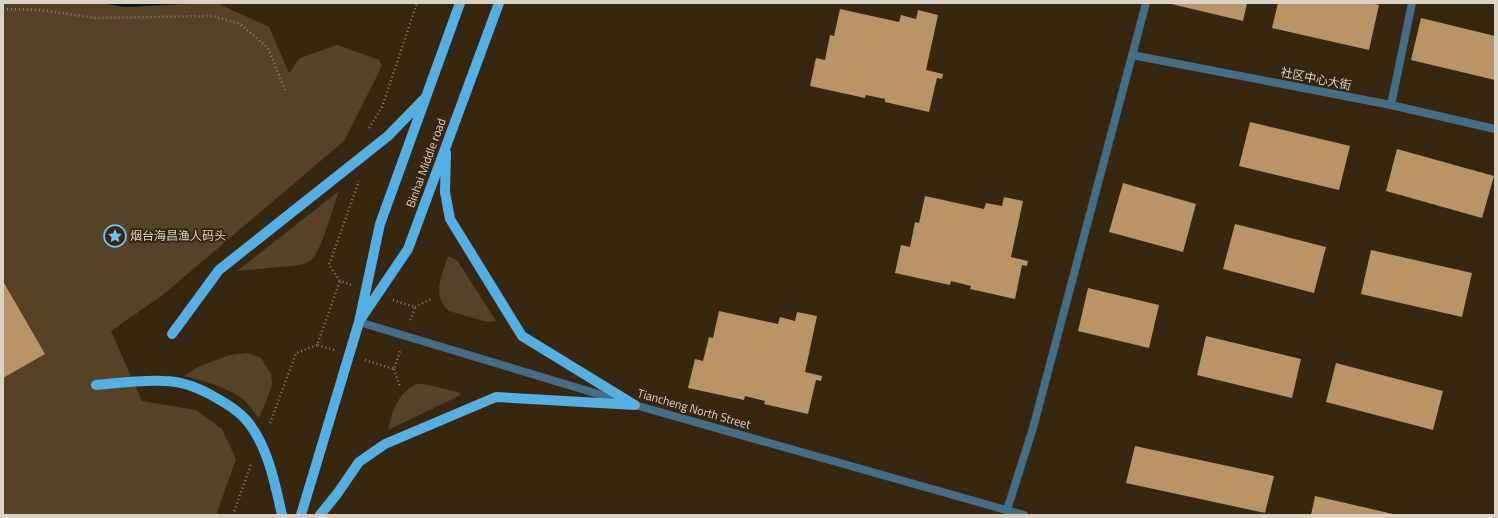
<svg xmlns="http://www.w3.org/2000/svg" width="1498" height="518" font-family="'Titillium Web','Noto Sans SC',sans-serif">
  <rect width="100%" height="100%" fill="#372711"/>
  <!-- green -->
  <path fill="#564227" d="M3 3H102L124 7 217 3 269 27 289 73 300 58 337 45 380 60V63L382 64 379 72 344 141 164 294 111 331 142 401 196 410 222 429 236 459 216 515H3Z
    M339 191C333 207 323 246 313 258 310 262 304 264 300 265L237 271Z
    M448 256 457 260 496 321 487 322 449 311C431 295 442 275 448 256Z
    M247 353 261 358 271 374 272 384 269 394 259 418C254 413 250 406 245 401 230 388 202 380 184 376L198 367 229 355Z
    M416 384H424L461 393 459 396 388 430C393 410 397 394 416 384Z"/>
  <!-- water -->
  <path fill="#001a29" d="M102 3H196L124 7Z"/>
  <!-- building -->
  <path fill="#b89466" d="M1167 3H1247L1243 21Z
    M1278 3H1372L1379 5 1369 50 1272 28Z
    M840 9 899 22 901 15 916 19 918 10 938 15 926 70 943 74 942 79 937 78 929 112 885 102V99L866 95 865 98 810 86 816 58 825 60 830 35 834 36Z
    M1421 18 1495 36V80L1411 60Z
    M1250 122 1350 146 1339 190 1239 166Z
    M1397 149 1494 176 1482 218 1386 191Z
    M1123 183 1196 204 1183 252 1109 232Z
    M925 196 984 209 986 203 1002 206 1004 197 1023 201 1011 257 1028 261 1027 266 1022 265 1015 299 970 289 971 286 951 281 950 285 895 273 901 245 910 247 915 222 919 223Z
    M1235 224 1326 247 1314 293 1223 269Z
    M1371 250 1472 273 1462 317 1361 294Z
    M4 283 45 354 3 378V284Z
    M1088 288 1159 305 1149 348 1078 331Z
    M719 311 778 324 780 317 795 321 797 312 817 316 805 372 822 376 821 381 816 380 808 414 764 404 765 401 745 396 744 400 688 388 695 359 703 361 709 337 713 338Z
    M1206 336 1301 359 1292 398 1197 375Z
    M1336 363 1443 391 1433 430 1326 402Z
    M1135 446 1274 476 1265 513 1126 483Z
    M1315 496 1393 514V515H1311Z"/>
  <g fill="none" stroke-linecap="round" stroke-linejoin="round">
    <!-- path -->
    <path stroke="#8c7f6d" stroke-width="2.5" stroke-dasharray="1 3" stroke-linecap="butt" d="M3 9 41 10 95 18 212 16 240 24 268 48 285 90
      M369 128 382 107 417 3
      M351 285 340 281 329 265 359 181
      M393 300 415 307 410 322
      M415 307 433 298
      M334 350 317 345 340 281
      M365 360 394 369 400 351
      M394 369 400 387
      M270 423 296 353 317 345
      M233 515 251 464"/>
    <!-- minor -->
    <path stroke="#446d86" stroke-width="8" d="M1132 55 1391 105 1495 129
      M1391 105 1412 3
      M359 322 635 405 1024 515
      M1007 510 1033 428 1146 3"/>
    <!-- primary -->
    <path stroke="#54b0e3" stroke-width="10" d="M446 153 445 192 450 219 522 336 633 404
      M362 317 408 249 499 3
      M172 334 219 270 388 136 424 99
      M96 385C118 383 141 380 164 381 181 381 197 387 213 396 225 403 238 410 247 421 268 446 275 484 282 515
      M301 515 359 322 380 224 460 3
      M320 515 337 494 359 462 385 444 496 397 635 405"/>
  </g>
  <!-- icons -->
  <defs>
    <g id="sight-ring" transform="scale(1.15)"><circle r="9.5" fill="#372711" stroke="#6ec2f3" stroke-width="1.5"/><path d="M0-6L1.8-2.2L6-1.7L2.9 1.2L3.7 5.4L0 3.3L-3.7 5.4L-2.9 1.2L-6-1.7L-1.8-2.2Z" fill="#6ec2f3"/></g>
  </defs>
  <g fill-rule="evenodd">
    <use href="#sight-ring" x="115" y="236"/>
  </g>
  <g text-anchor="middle" stroke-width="4" stroke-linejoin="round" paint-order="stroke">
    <!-- street labels -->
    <g font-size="12" fill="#dbd1c4" stroke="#372711">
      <text transform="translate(1316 79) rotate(11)" y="4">社区中心大街</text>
      <text transform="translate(426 163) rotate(-70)" y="4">Binhai Middle road</text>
      <text transform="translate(694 409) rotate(16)" y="4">Tiancheng North Street</text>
    </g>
    <!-- poi labels -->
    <g font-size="12" fill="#dbd1c4" stroke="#372711" text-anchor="start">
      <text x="130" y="240">烟台海昌渔人码头</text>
    </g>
  </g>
  <!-- border -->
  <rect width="1498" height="518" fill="none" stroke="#dbd1c4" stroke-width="8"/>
</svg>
